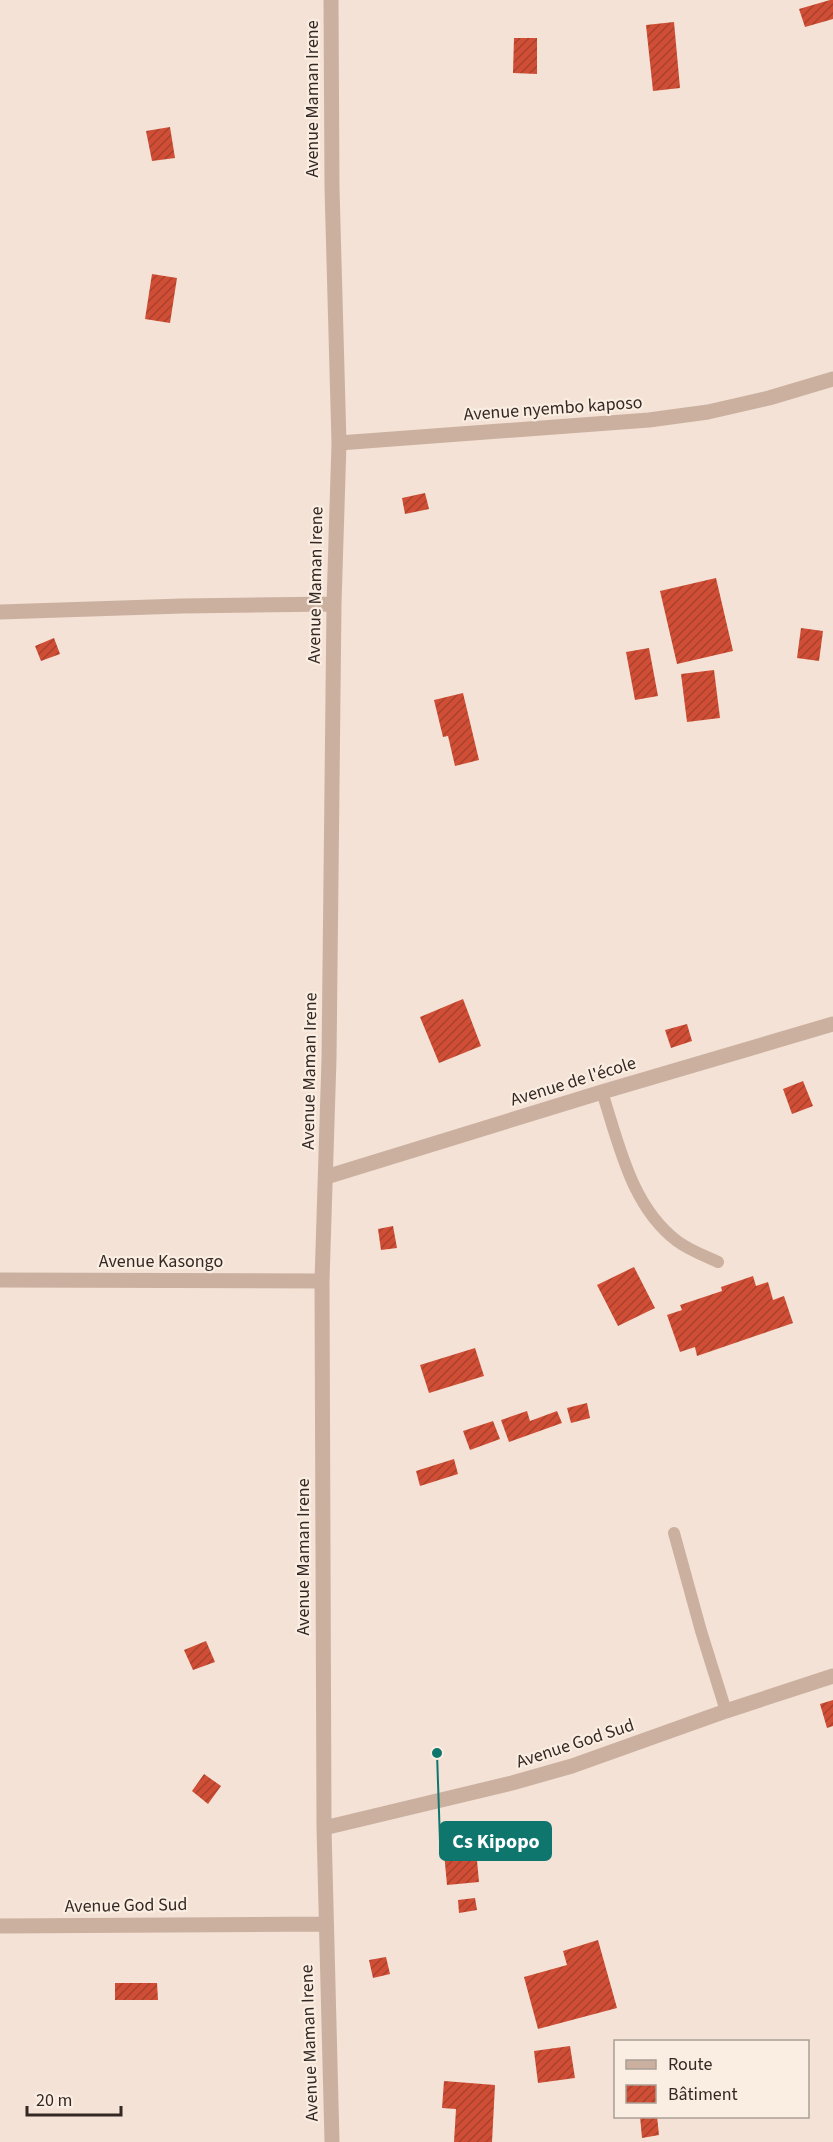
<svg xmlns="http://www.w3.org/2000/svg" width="833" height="2142" font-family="'Source Sans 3',sans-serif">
  <defs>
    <pattern id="building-hatch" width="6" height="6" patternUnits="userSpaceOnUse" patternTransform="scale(1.5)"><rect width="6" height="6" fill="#d04e35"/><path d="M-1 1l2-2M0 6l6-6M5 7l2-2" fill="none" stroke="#aa412d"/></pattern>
  </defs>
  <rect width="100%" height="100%" fill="#f3e2d5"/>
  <!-- building -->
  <path fill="url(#building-hatch)" d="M830 0H833V19L805 27 799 9Z
    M674 22 680 88 653 91 646 25Z
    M514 38H537V74L513 73Z
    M170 127 175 158 152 161 146 131Z
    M152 274 177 278 170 323 145 319Z
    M425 493 429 509 405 514 402 498Z
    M716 578 733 651 677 664 660 591Z
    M801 628 823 631 819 661 797 658Z
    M54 638 60 654 41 661 35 646Z
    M649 648 658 696 635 700 626 652Z
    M714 670 720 718 687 722 681 674Z
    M463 693 479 760 455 766 448 736 443 737 434 700Z
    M463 999 481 1046 439 1063 420 1017Z
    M687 1024 692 1041 671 1048 665 1030Z
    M803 1081 813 1106 792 1114 783 1089Z
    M393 1226 397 1248 381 1250 378 1229Z
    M634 1267 655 1308 618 1326 597 1285Z
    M753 1276 756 1286 768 1282 773 1300 784 1296 793 1323 697 1356 695 1347 680 1352 667 1315 682 1310 680 1305 722 1291 721 1287Z
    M475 1348 484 1376 429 1393 420 1365Z
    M587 1403 590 1418 571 1423 567 1408Z
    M527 1411 530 1421 557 1411 562 1423 509 1442 501 1420Z
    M493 1421 500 1439 470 1450 463 1431Z
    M454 1459 458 1474 420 1486 416 1471Z
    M206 1641 215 1662 193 1670 184 1650Z
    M833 1700V1726L827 1728 820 1704Z
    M204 1774 221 1786 208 1804 192 1791Z
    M474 1828 479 1882 447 1885 442 1831Z
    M475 1898 477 1910 459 1913 458 1900Z
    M598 1940 617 2008 538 2029 524 1977 567 1965 563 1951Z
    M386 1957 390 1974 373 1978 369 1960Z
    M115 1983H157L158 2000H115Z
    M570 2046 575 2078 538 2083 534 2051Z
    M444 2081 495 2085 492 2142H454L456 2109 442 2108Z
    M640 2116H657L659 2135 642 2138Z"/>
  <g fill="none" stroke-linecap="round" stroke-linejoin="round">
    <!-- lane -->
    <path stroke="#cbb0a0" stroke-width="12" d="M602 1092C619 1144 631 1206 677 1241 689 1250 705 1256 718 1262
      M674 1533 701 1631 726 1711"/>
    <!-- street -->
    <path stroke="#cbb0a0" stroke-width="15" d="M331 0 332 188 339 443 334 604 329 1059 322 1281 324 1828 332 2142
      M339 443 649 420 708 412 769 398 833 379
      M0 612 182 606 334 604
      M326 1177 602 1092 833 1024
      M0 1280 322 1281
      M324 1828 512 1783 572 1766 726 1711 833 1676
      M0 1926 325 1924"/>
  </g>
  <g text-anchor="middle" stroke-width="4.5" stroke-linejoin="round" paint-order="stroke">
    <!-- street labels -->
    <g font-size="18" fill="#342824" stroke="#faede1">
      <text transform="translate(312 99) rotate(-90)" y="6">Avenue Maman Irene</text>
      <text transform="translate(553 408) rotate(-4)" y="6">Avenue nyembo kaposo</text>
      <text transform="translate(315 585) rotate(-89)" y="6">Avenue Maman Irene</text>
      <text transform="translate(309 1071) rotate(-89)" y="6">Avenue Maman Irene</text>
      <text transform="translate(573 1081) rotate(-17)" y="6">Avenue de l'école</text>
      <text x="161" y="1267">Avenue Kasongo</text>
      <text transform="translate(303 1557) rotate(-90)" y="6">Avenue Maman Irene</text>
      <text transform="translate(575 1743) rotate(-18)" y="6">Avenue God Sud</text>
      <text transform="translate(126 1905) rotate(-1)" y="6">Avenue God Sud</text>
      <text transform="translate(309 2043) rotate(-92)" y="6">Avenue Maman Irene</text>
    </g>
  </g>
  <!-- callouts -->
  <path fill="none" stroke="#0f766e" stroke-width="2" d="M437 1753L440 1841"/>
  <circle fill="#0f766e" stroke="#faede1" stroke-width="2" cx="437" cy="1753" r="6"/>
  <rect fill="#0f766e" stroke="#0f766e" stroke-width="2" x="440" y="1822" width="111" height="38" rx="6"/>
  <g font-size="20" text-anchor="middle" font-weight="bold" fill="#fff">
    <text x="496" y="1848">Cs Kipopo</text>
  </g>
  <!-- legend -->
  <rect x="614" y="2040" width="195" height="78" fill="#faede1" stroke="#ab9e95" stroke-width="1.5"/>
  <rect x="626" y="2060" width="30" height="9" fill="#cbb0a0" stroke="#ab9e95" stroke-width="1.5"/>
  <text x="668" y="2070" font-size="18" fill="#342824">Route</text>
  <rect x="626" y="2085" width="30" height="18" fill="url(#building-hatch)" stroke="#ab9e95" stroke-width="1.5"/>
  <text x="668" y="2100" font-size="18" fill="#342824">Bâtiment</text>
  <!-- scale -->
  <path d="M27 2106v9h94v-9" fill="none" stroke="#342824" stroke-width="3"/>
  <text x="36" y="2106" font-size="18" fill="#342824" stroke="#faede1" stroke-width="4.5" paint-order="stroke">20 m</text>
</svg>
